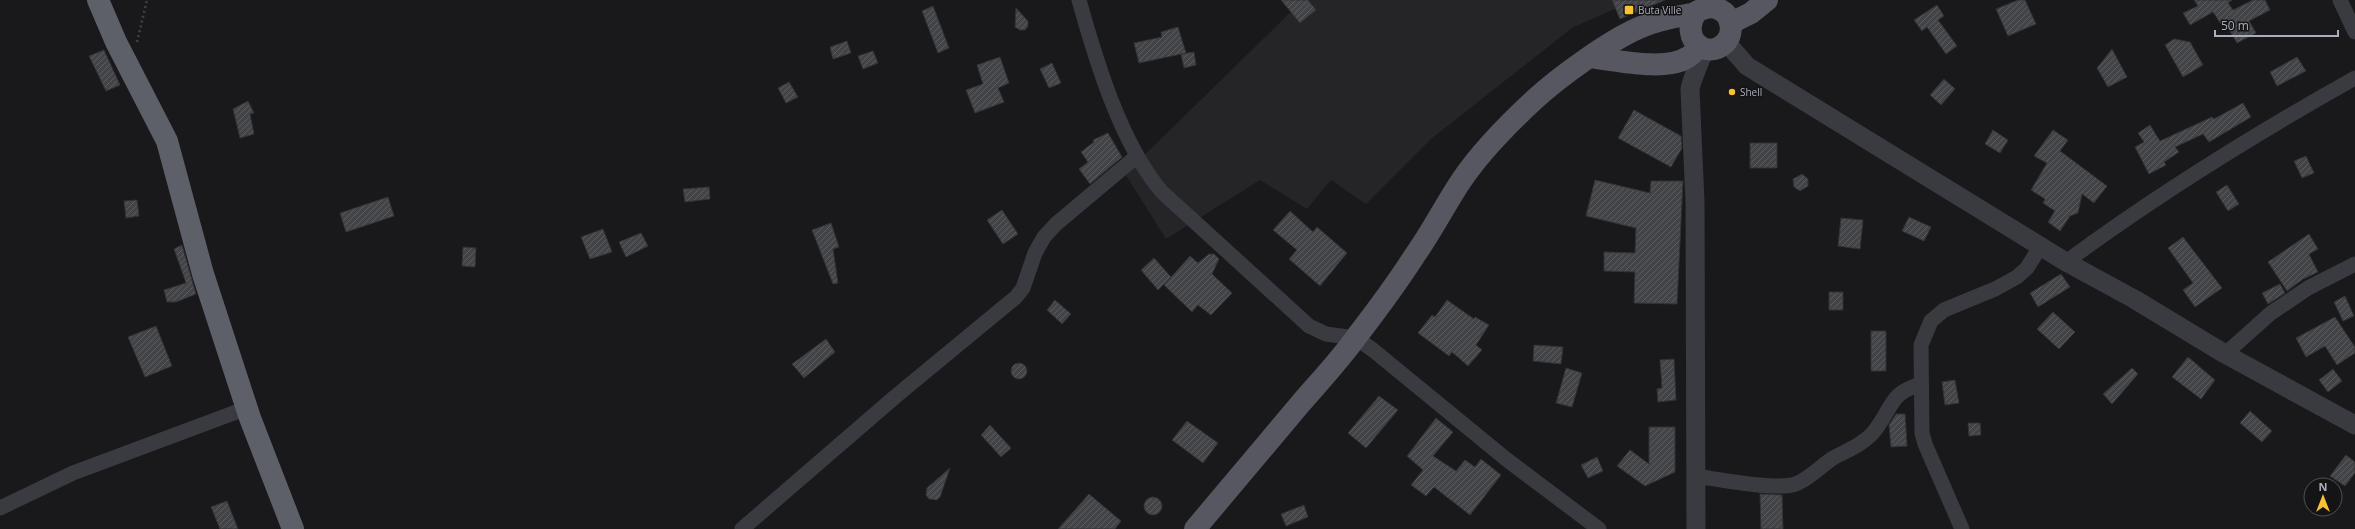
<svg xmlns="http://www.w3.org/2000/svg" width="2355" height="529" font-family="'Open Sans',sans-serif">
  <defs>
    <pattern id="building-hatch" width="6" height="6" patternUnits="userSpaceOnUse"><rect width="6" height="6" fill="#434448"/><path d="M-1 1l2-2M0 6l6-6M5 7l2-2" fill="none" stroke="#5b5c60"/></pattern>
  </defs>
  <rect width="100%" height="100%" fill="#19191b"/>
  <!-- built -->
  <path fill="#252528" d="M1303 0H1635L1572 28 1431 139 1366 204 1331 180 1307 209 1260 180 1166 239 1125 174Z"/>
  <!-- building -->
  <path fill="url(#building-hatch)" stroke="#333337" d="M1281 0H1308L1316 10 1300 23Z
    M1612 0H1665L1620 19Z
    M2018 0H2025L2036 24 2008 36 1996 9Z
    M2194 0H2232L2228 3 2233 10 2253 0H2265L2270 10 2249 21 2256 33 2237 43 2225 23 2221 24 2213 12 2190 25 2183 13 2198 6Z
    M1937 5 1944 16 1938 20 1957 46 1946 54 1927 27 1922 31 1914 20Z
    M933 6 949 48 938 53 922 11Z
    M1016 8 1028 21V26L1025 30H1020L1015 27Z
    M1178 27 1186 53 1139 63 1134 43 1162 37 1161 32Z
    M2174 39 2190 42 2203 65 2183 77 2165 45Z
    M847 41 851 53 833 59 830 47Z
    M2112 49 2127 77 2108 87 2097 68Z
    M104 50 120 85 106 91 89 56Z
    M873 51 878 63 863 69 858 56Z
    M1194 52 1196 65 1184 68 1181 54Z
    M1000 57 1009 83 998 88 1004 102 975 113 966 90 983 84 977 65Z
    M2297 57 2306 71 2277 86 2270 72Z
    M1052 63 1061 83 1049 88 1040 69Z
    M1944 79 1955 89 1941 105 1930 95Z
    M789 82 798 97 786 103 778 88Z
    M248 101 254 113 250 114 254 134 240 138 233 109Z
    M2243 103 2251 117 2209 142 2203 134 2175 147 2179 152 2164 162 2166 165 2149 174 2135 147 2144 142 2138 133 2150 125 2160 141 2212 117 2214 119Z
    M1634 110 1681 136 1682 148 1671 167 1618 138Z
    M1993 130 2008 140 2000 153 1985 144Z
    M2053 130 2068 140 2060 151 2107 186 2094 203 2082 194 2078 213 2070 216 2060 231 2048 222 2055 211 2043 203 2045 199 2031 190 2047 163 2034 156Z
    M1108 133 1122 157 1090 184 1079 169 1088 162 1081 152 1094 142 1093 140Z
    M1750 143H1777V168H1750Z
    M2306 156 2314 173 2302 178 2294 161Z
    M1802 174 1808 179V186L1800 191 1794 187 1793 179Z
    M1595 180 1650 193 1651 181H1683L1677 304 1634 303 1635 272 1604 271V252L1635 253 1636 228 1586 216Z
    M2227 185 2239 204 2228 211 2216 192Z
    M709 187 710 199 685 202 683 189Z
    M388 197 394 216 346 232 340 213Z
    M137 200 139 216 126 218 124 201Z
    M1002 210 1018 234 1003 244 987 220Z
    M1290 211 1313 232 1317 227 1347 253 1320 286 1289 259 1297 250 1273 230Z
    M1909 217 1931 227 1924 241 1902 231Z
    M1841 218 1863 220 1860 249 1838 246Z
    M831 223 839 247 833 249 838 283 833 284 812 230Z
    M603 229 612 252 590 259 581 237Z
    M641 233 648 246 626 257 619 242Z
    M2309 234 2318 249 2309 254 2318 272 2303 279 2287 291 2268 262Z
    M2183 237 2222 288 2195 307 2183 290 2193 283 2168 248Z
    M182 245 196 294 176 302H167L164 290 186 283 174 249Z
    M463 247 476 248 475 267 462 266Z
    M1209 254H1214L1219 259 1212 274 1232 293 1211 315 1198 305 1192 312 1164 285 1190 256 1198 263Z
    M1154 258 1171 277 1158 290 1141 270Z
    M2061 274 2070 287 2038 307 2030 293Z
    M2280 284 2285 293 2268 304 2262 293Z
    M1829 292H1843V310H1829Z
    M2345 296 2354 316 2343 321 2334 302Z
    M1055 300 1071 314 1062 324 1047 310Z
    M1447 300 1474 319 1475 317 1489 325 1476 345 1482 350 1468 366 1452 352 1449 356 1418 333 1432 315 1435 317Z
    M2053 312 2075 332 2059 349 2037 329Z
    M2335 317 2355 347V353L2337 365 2325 346 2306 357 2296 338Z
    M156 326 172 366 145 377 128 337Z
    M1871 331H1886V371H1871Z
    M826 339 835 352 804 378 792 364Z
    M1534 345 1563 347 1561 364 1533 361Z
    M2188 357 2215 380 2201 399 2172 377Z
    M1674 359 1676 400 1658 402 1657 389 1662 388 1660 360Z
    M1011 371a8 8 0 1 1 16 0a8 8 0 1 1-16 0Z
    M1566 368 1582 373 1572 407 1556 403Z
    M2132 368 2138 374 2112 404 2103 394Z
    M2333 369 2342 381 2328 392 2319 380Z
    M1955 380 1959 403 1945 405 1942 382Z
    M1379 396 1398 410 1366 448 1348 433Z
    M2250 411 2272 431 2262 442 2240 423Z
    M1896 414H1905L1907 446 1891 447 1889 425Z
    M1436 418 1453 432 1433 456 1456 471 1465 460 1475 467 1481 459 1501 475 1470 515 1434 487 1426 496 1411 485 1423 470 1407 456Z
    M1187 421 1218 443 1203 463 1172 440Z
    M1968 423H1980L1981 435 1969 436Z
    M990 425 1011 448 1001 457 981 435Z
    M1649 427H1675V472L1645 486 1617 466 1630 450 1649 464Z
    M2346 455 2355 462V473L2345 486 2330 476Z
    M1597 457 1603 471 1588 478 1581 465Z
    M950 468 940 497 937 500 929 499 926 495 927 488Z
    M1089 494 1121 521 1115 529H1058Z
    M1760 494 1782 495 1783 529H1761Z
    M1144 506a9 9 0 1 1 18 0a9 9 0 1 1-18 0Z
    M227 501 238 529H220L211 507Z
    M1304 505 1308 517 1286 526 1281 514Z"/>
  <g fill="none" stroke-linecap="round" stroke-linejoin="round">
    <!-- path -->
    <path stroke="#404248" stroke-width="2.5" stroke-dasharray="2 3" stroke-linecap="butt" d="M137 42 147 0"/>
    <!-- minor -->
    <path stroke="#3a3b41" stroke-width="15" d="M1079 0C1096 61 1121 144 1162 192L1309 326 1326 334 1356 338 1373 350 1506 459 1599 529
      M2340 0 2355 32
      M2066 262C2158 194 2255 134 2355 78
      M2225 354 2271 313 2308 288 2355 264
      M1695 476C1717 479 1781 492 1798 483 1811 477 1821 466 1833 458 1848 450 1866 443 1876 429 1893 406 1890 393 1921 384
      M0 508 73 473 247 408
      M742 529 896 396 1016 297 1023 288 1035 253 1044 237 1056 224 1137 156
      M1962 529 1925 444 1922 433 1921 345 1931 321 1944 310 1995 289 2017 277 2027 268 2040 247"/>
    <!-- tertiary -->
    <path stroke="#3a3b41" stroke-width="19" d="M1726 42 1747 66 2066 262 2134 299 2225 354 2355 425
      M1696 529 1695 202 1690 89C1693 74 1701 63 1704 48"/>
    <!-- primary -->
    <path stroke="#565760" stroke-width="22" d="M1731 23 1751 13 1767 0
      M1589 57C1615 60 1667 72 1688 57 1692 55 1696 50 1699 46
      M1195 529C1230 487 1266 445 1301 403 1320 381 1340 360 1357 336 1377 310 1397 283 1415 255 1432 231 1445 205 1461 181 1481 151 1507 125 1534 100 1559 77 1610 40 1641 27 1658 20 1674 17 1691 14 1696 13 1699 10 1703 9 1714 4 1728 11 1730 23 1732 30 1730 38 1725 43 1707 61 1680 39 1695 14"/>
    <!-- trunk -->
    <path stroke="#5e6069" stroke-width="22" d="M98 0 116 42 167 141 203 274 250 418 293 529"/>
  </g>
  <!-- markers -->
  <g fill="#f8c134" stroke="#141416" stroke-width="1.5">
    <rect x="1624" y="5" width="10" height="10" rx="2"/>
    <circle cx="1732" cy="92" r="4"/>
  </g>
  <g text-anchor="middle" stroke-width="3" stroke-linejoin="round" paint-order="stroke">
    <!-- poi labels -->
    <g font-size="10" fill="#abafbb" stroke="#141416" text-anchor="start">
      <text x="1638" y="14">Buta Ville</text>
      <text x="1740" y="96">Shell</text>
    </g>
  </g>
  <!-- north arrow -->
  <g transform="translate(2323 497)"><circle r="19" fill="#141416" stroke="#505258"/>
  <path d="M0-3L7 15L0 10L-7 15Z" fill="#f8c134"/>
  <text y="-6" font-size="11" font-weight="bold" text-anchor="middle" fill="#abafbb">N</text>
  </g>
  <!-- scale -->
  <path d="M2215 30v6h123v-6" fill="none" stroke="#abafbb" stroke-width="2"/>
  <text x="2221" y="30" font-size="12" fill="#abafbb" stroke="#141416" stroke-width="3" paint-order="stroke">50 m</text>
</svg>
